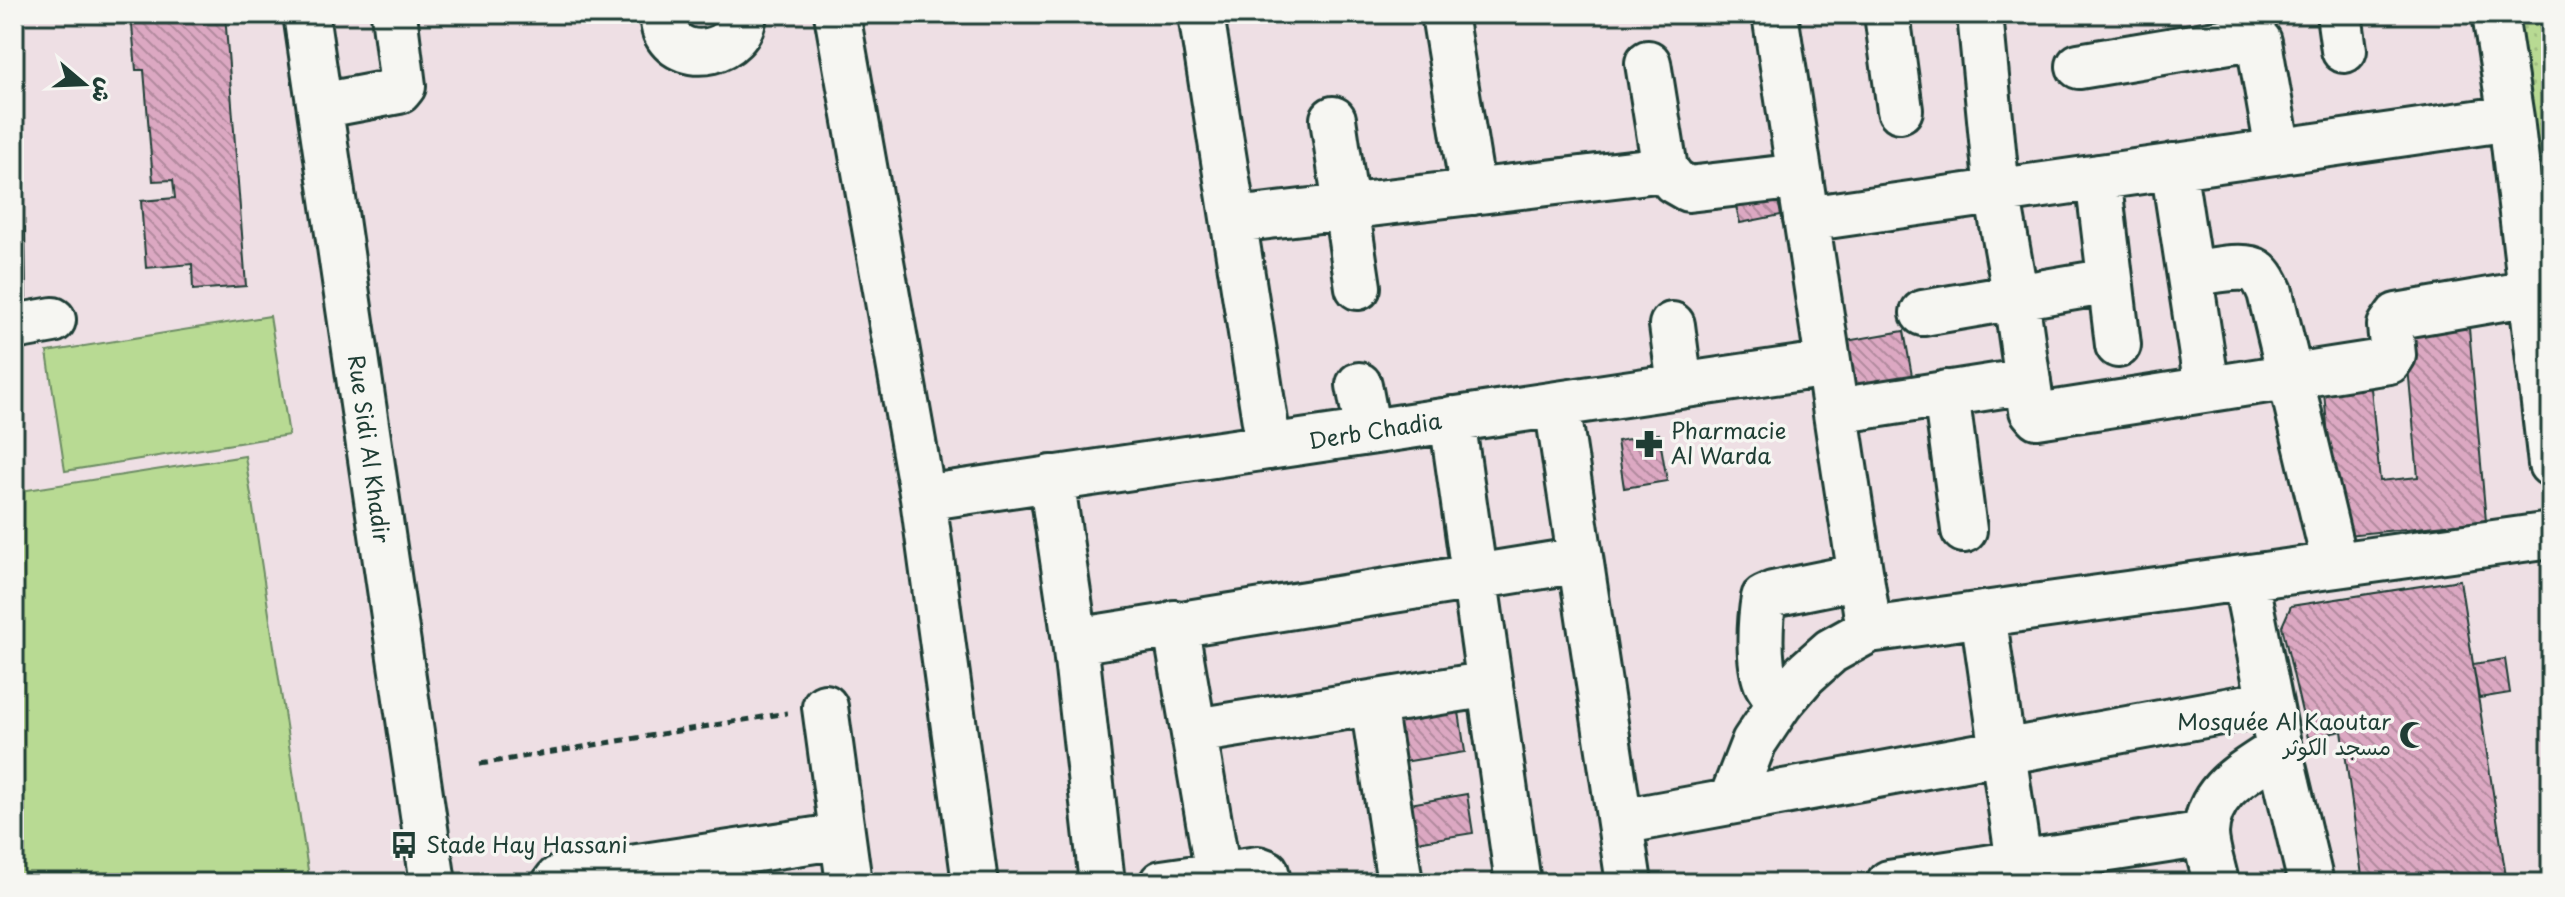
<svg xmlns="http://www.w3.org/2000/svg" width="2565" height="897" font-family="'Playpen Sans','Playpen Sans Arabic',sans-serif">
  <defs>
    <pattern id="park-dots" width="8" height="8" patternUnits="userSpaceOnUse" patternTransform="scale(2)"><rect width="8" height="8" fill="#b8da93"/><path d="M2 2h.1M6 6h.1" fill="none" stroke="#9ebc7f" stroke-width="1.8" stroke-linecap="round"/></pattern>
    <pattern id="building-back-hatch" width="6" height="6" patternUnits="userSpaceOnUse" patternTransform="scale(2)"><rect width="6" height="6" fill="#dca8c2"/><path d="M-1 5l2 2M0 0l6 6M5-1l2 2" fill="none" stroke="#b28a9e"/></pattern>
  </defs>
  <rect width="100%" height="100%" fill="#eedfe4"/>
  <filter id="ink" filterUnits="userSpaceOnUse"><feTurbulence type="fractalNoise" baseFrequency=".0125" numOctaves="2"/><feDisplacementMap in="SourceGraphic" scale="16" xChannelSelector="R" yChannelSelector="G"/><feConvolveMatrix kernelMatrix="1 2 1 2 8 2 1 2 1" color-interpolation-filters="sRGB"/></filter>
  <g filter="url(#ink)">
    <!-- grass -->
    <path fill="#b8da93" stroke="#6c8c64" stroke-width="2" d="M270 316 289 435 65 471 47 352Z
      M245 456 310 883H14V492Z"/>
    <!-- park -->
    <path fill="url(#park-dots)" stroke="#6c8c64" stroke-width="2" d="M2503 14H2551V313Z"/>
    <!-- building -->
    <path fill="url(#building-back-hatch)" stroke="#1f3d34" stroke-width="2" d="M131 14H225L246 286 193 290 192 264 146 268 141 201 175 198 173 180 153 181 144 70H136Z
      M1775 185 1781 215 1740 223 1733 194Z
      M14 227H25L26 297H14Z
      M2469 328 2486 521 2337 536 2324 392 2371 388 2380 481 2418 477 2405 334Z
      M1904 331 1915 393 1857 403 1846 341Z
      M1659 434 1667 481 1624 488 1617 441Z
      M2460 580 2507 883H2363L2342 731 2308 738 2282 626 2291 606Z
      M2505 659 2510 693 2479 698 2473 664Z
      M1458 705 1465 752 1391 764 1385 716Z
      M1467 794 1473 833 1410 843 1404 805Z"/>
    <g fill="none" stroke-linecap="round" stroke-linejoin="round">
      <!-- minor casing -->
      <g stroke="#1f3d34" stroke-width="50">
        <path id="minor" d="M306 14 433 883
          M662 14C663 20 663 28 666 33 684 66 741 53 744 14
          M837 14 923 498 975 883
          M1201 14 1269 447
          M1444 14 1473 192
          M1775 14 1869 630
          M1887 14 1900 110
          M1980 14 1997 192 2016 298 2032 410 2037 416 2389 361 2393 355 2390 326 2397 316 2531 293
          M2339 14 2344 50
          M2495 14 2511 118 2551 464
          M1648 63 1665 169 1674 181 1688 189 1800 176
          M2079 66 2253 37 2259 42 2278 151
          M320 106 399 91 403 86 394 14
          M1333 119 1358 287
          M2173 166 2207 388
          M2098 177 2118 345
          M1806 219 2511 118
          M1235 220 1665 169
          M2191 274C2206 272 2244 263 2256 271 2263 276 2267 285 2270 292L2335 565
          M1923 313 2110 281
          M1672 325 1680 386
          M14 327 53 320
          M1359 385 1368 432
          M1946 393 1964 530
          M1557 404 1629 883
          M1836 411 2028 381
          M1452 419 1518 883
          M1051 478 1075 641 1102 883
          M923 498 1828 364
          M2245 578 2279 749 2311 883
          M1983 614 2019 863
          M1175 623 1218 874
          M1075 641 1580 560
          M1373 703 1400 883
          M1780 703C1776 696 1769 689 1766 682 1758 661 1760 620 1764 598L1773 594 1861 576
          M825 707 849 883
          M1195 731 1490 684
          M1731 801 1754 742 1780 703 1805 674 1831 651 1869 630 2551 535
          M1620 822 2270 703
          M555 883 558 879 842 836
          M1162 883 1258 869 1266 872 1268 883
          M1889 883 2206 834
          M2216 883C2213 867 2206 848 2206 833 2208 788 2247 772 2279 749"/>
      </g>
      <!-- path -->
      <path stroke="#1f3d34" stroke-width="5" stroke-dasharray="8 6" stroke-linecap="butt" d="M480 764 787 713"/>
      <!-- minor -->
      <use href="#minor" stroke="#f6f6f2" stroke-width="44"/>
    </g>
  </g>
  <!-- icons -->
  <defs>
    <g id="pharmacy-bare" transform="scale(2.16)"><path d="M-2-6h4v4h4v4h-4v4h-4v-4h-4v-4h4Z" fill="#1f3d34" stroke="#f6f6f2" stroke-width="2.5" paint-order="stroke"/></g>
    <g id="mosque-bare" transform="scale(2.16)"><path d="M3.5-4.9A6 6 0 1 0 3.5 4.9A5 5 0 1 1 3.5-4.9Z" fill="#1f3d34" stroke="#f6f6f2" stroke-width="2.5" paint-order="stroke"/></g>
    <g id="bus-bare" transform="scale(2.16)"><path d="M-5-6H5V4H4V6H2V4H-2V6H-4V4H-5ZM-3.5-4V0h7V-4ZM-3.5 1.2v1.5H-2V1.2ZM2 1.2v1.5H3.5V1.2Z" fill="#1f3d34" stroke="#f6f6f2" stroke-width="2.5" paint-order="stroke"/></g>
  </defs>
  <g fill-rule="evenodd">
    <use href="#pharmacy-bare" x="1649" y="444"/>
    <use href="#mosque-bare" x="2413" y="735"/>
    <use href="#bus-bare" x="404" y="845"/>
  </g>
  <g text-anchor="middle" stroke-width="7" stroke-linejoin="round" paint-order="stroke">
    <!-- street labels -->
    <g font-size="22" fill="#1f3d34" stroke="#f6f6f2">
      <text transform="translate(1375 431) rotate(-9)" y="8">Derb Chadia</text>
      <text transform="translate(369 449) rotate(82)" y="8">Rue Sidi Al Khadir</text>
    </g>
    <!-- poi labels -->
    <g font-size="22" fill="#1f3d34" stroke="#f6f6f2" text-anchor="start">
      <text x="1671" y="439">Pharmacie<tspan x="1671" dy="25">Al Warda</tspan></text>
      <text x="2391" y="730" text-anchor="end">Mosquée Al Kaoutar<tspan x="2391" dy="25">مسجد الكوثر</tspan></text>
      <text x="426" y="853">Stade Hay Hassani</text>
    </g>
  </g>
  <!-- margin -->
  <rect width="2565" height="897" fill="none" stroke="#f6f6f2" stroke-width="48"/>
  <rect x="24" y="24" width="2517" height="849" fill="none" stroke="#1f3d34" stroke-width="3" filter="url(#ink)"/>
  <!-- north arrow -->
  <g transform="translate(84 84) rotate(109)" stroke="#f6f6f2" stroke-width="6" paint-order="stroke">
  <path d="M0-6L14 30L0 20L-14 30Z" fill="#1f3d34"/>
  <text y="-12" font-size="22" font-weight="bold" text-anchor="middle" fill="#1f3d34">ش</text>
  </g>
</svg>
